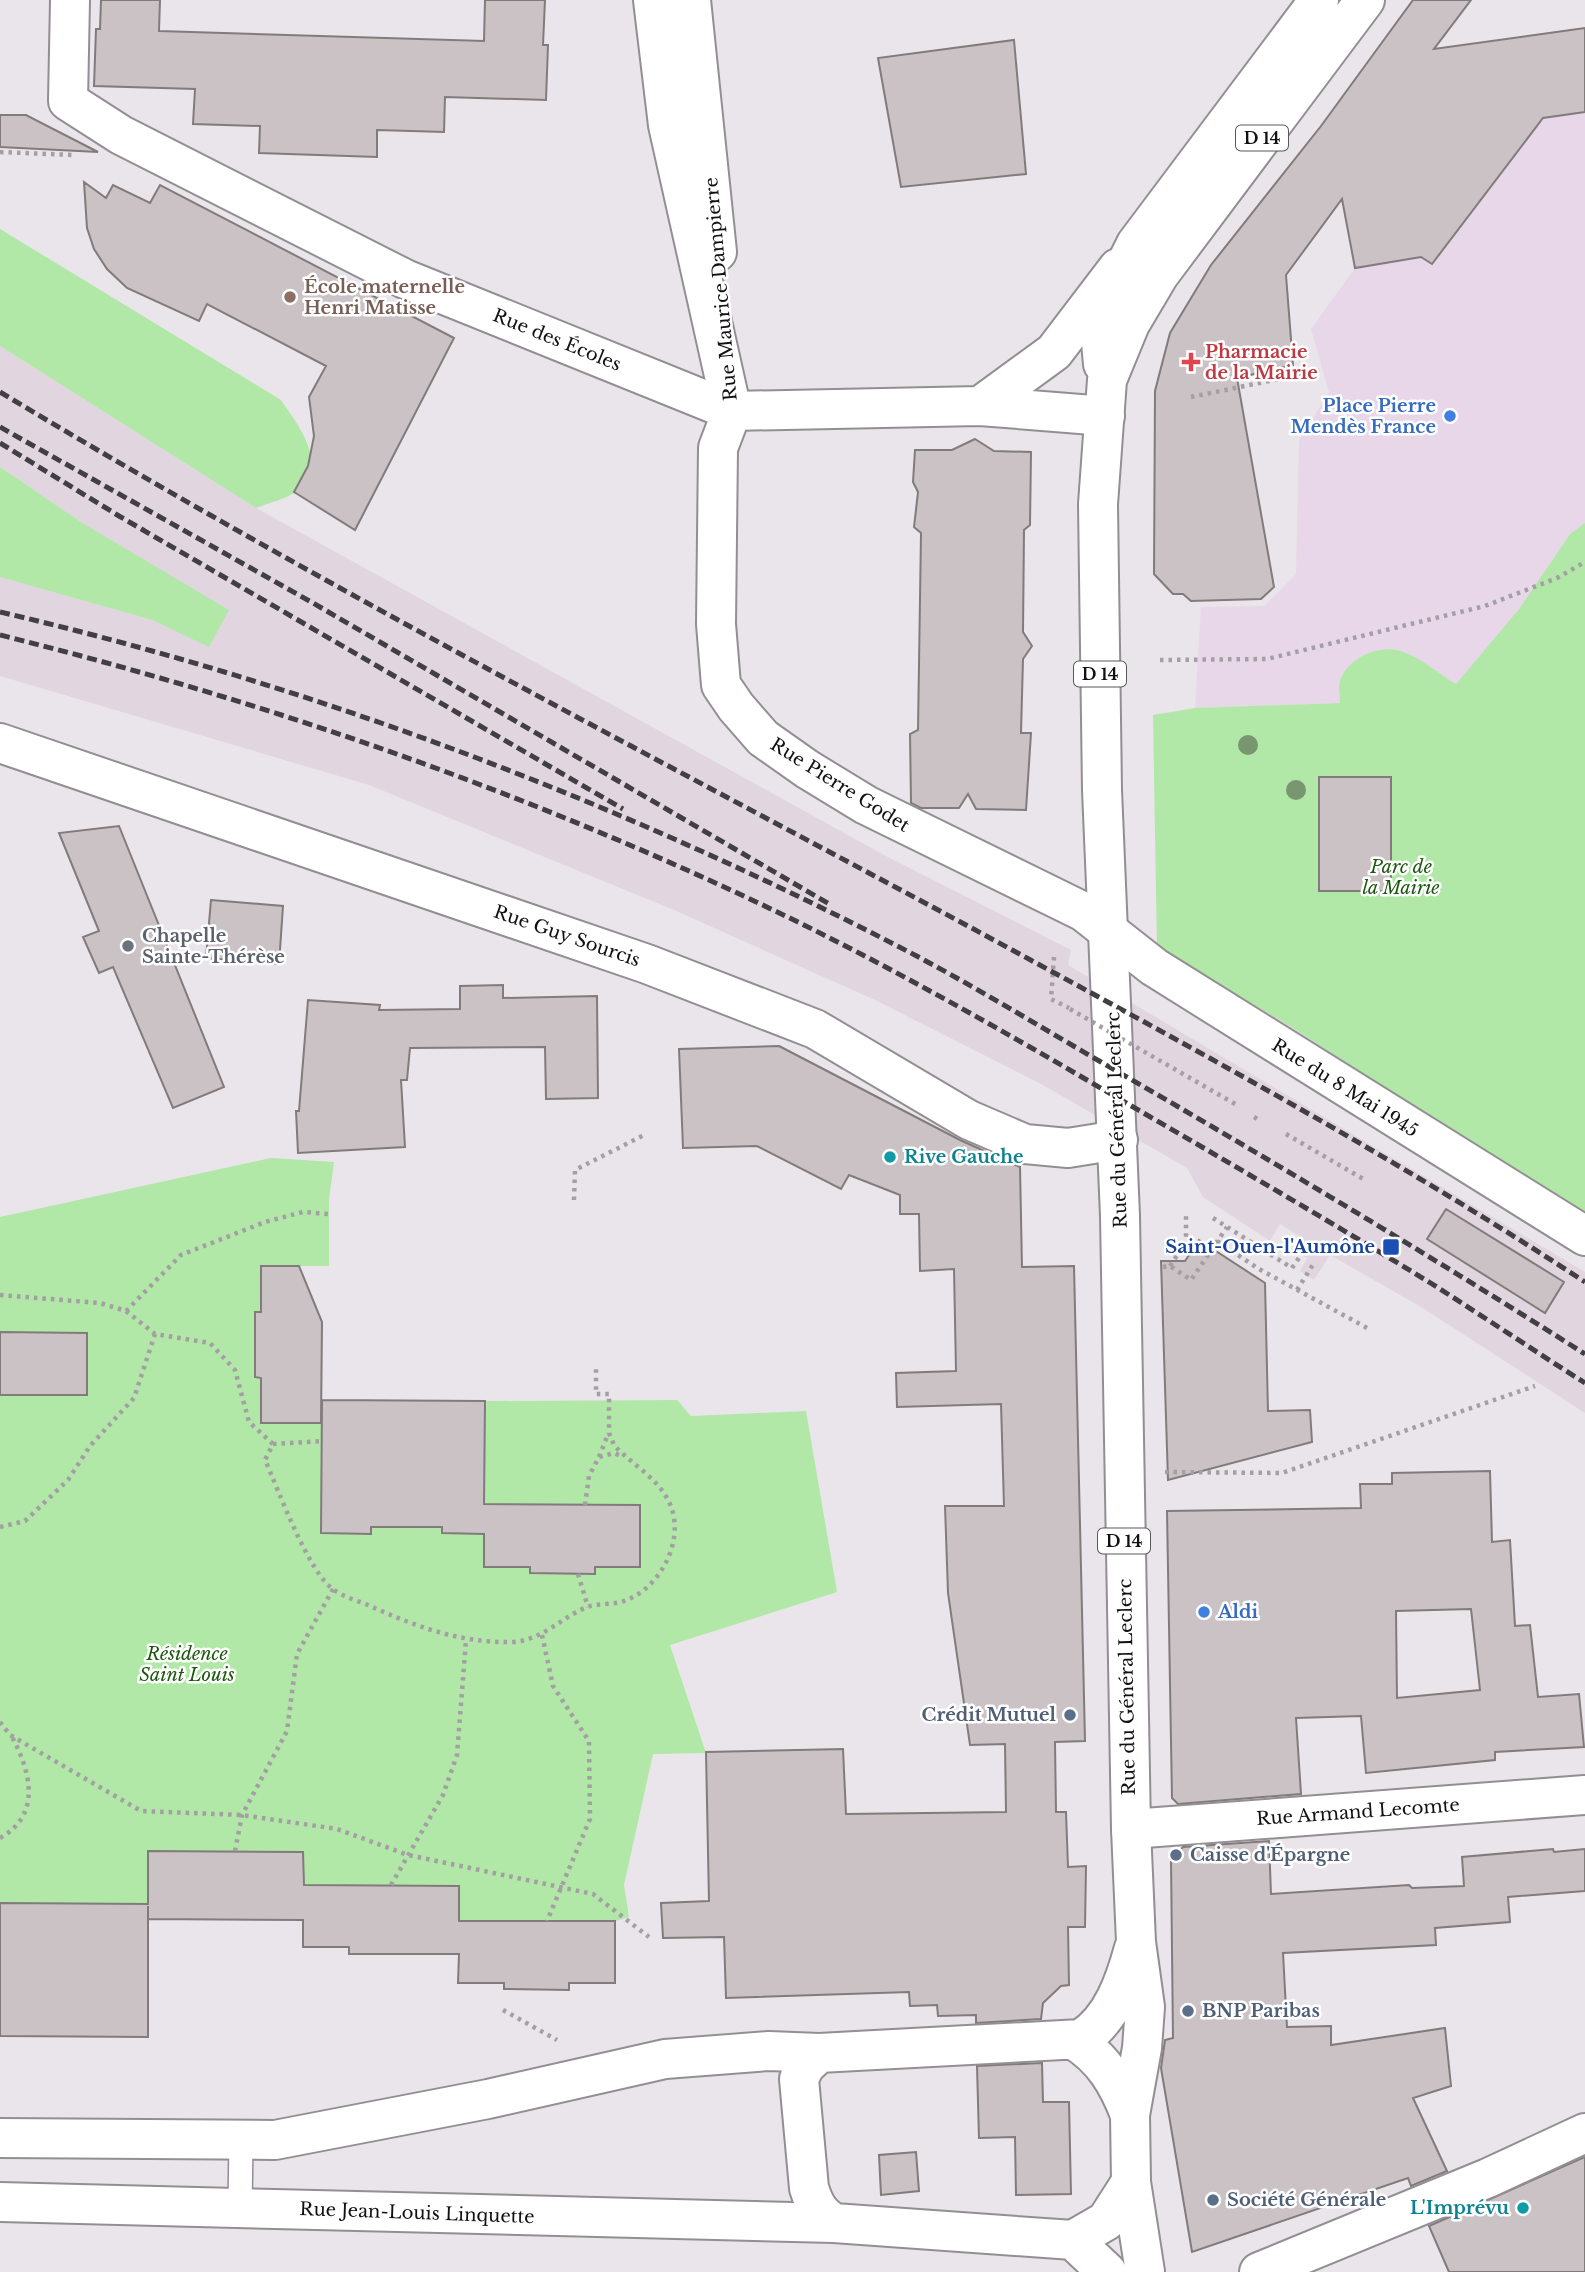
<svg xmlns="http://www.w3.org/2000/svg" width="1585" height="2272" font-family="'Libre Baskerville',serif">
  <rect width="100%" height="100%" fill="#eae5ea"/>
  <!-- commercial -->
  <path fill="#e7d7e9" d="M1585 112V523L1570 534 1519 609 1456 684 1403 651 1339 682 1340 703 1195 708 1201 607 1264 606 1296 574 1299 440 1329 392 1311 329 1355 268 1421 257 1432 264 1543 118Z"/>
  <!-- built -->
  <path fill="#e1d6e0" d="M0 346 256 508 884 855 1071 950 1068 965 1585 1272V1413L1421 1307 1330 1255 1314 1280 1300 1271 1307 1258 1292 1250 1299 1236 1280 1224 1270 1241 1203 1197 1187 1168 1041 1084 875 1000 674 910 369 785 0 676V577L152 620 209 646 84 524 0 467Z"/>
  <!-- green -->
  <path fill="#b1e7a7" d="M0 229 281 400C299 427 329 462 297 491 287 499 268 503 256 508L0 346Z
    M0 467 84 524 229 610 209 647 152 620 0 577Z
    M1585 523V1216L1288 1025 1157 948 1153 715 1195 708 1340 703C1340 696 1338 687 1340 681 1348 657 1381 643 1404 652 1422 659 1439 674 1456 684L1519 609 1570 534Z
    M271 1158 334 1162 329 1199V1266H262L261 1312 255 1313V1377L261 1378V1423H322V1533H370L371 1527H442L443 1533 484 1534 530 1567 531 1573 595 1574V1567H640L639 1505 484 1504 485 1401 677 1400 691 1416 806 1411 837 1592 670 1645 706 1753 653 1754 624 1885 629 1917 615 1921H459L458 1886 304 1885 303 1852 148 1851V1904L0 1903V1395H86L87 1333 0 1332V1217Z"/>
  <!-- building -->
  <path fill="#cac2c4" stroke="#827b7c" stroke-width="2" fill-rule="evenodd" d="M101 0H160L159 31 484 41 485 0H545L543 45H548L546 100 445 97 444 132 377 130V157L259 153 260 126 193 124 195 89 94 86 96 29H100Z
    M1413 0H1471L1434 49 1585 28V112L1543 118 1432 264 1421 257 1355 268 1342 199 1286 275 1293 365 1237 378 1274 587 1261 599 1191 601 1183 594H1173L1154 574 1155 391 1170 333 1211 265 1321 126Z
    M1014 40 1026 174 901 187 878 58Z
    M0 115H26L98 152 0 147Z
    M84 182 106 198 113 185 150 203 160 185 454 338 355 530 294 492 308 466 314 436 309 397 326 366 207 304 199 321 127 288 107 269 94 249 87 228Z
    M975 439 994 451 1031 452 1030 525 1024 530 1023 632 1032 646 1023 659 1021 733H1031L1026 810 976 809 968 794 959 808H921L911 803 910 734 918 730 921 533 914 527 918 492 913 482 915 450H952Z
    M1319 777H1391V891H1319Z
    M119 826 224 1087 173 1108 113 967 99 973 83 937 99 931 59 833Z
    M211 900 283 906 279 964 206 958Z
    M503 985V998L597 996 598 1098 546 1099 545 1047 410 1048 407 1080H401L405 1147 298 1153 296 1111H299L308 1000 380 1005 379 1010 460 1009V986Z
    M779 1046 960 1140 1020 1167 1022 1267 1074 1266 1085 1741 1055 1742 1056 1812H1066L1068 1867 1086 1866 1085 1927H1068L1069 1985 1061 1986 1043 2003 1041 2019 976 2023V2015L938 2016 937 2005 910 2006 909 1992 726 1998 724 1937 663 1938 661 1903 709 1901 706 1752 843 1749 846 1814 1006 1812 1005 1744 970 1745 948 1593 945 1506H1004L1001 1404 897 1407 896 1373 956 1371 954 1269 920 1271 919 1214H900V1195L849 1175 841 1189 757 1146 683 1148 679 1049Z
    M1446 1209 1564 1282 1545 1313 1427 1239Z
    M1199 1240 1265 1283 1268 1411 1310 1410 1312 1442 1168 1480 1161 1261H1185Z
    M261 1266H299L322 1322 321 1423H261V1378L255 1377V1312H261Z
    M0 1332 87 1333V1395H0Z
    M322 1400 485 1401 484 1504 640 1505V1567H595V1574L530 1573V1567H484V1534L442 1533V1527H371V1534L321 1533Z
    M1490 1471 1492 1542 1510 1540 1515 1626 1530 1625 1538 1697 1579 1694 1584 1747 1495 1752V1760L1366 1773 1361 1716 1296 1718 1301 1794 1178 1804 1172 1798 1167 1511 1361 1508 1360 1484H1392V1473ZM1471 1609 1480 1690 1397 1698 1396 1611Z
    M1269 1841 1271 1894 1409 1885 1412 1888 1464 1886 1462 1857 1553 1849 1554 1852 1585 1849V1891L1508 1897 1510 1922 1435 1928 1436 1945 1283 1953 1287 2027 1331 2026V2045L1445 2028 1451 2086 1413 2098 1447 2171 1411 2186 1408 2178 1192 2252 1161 2068 1165 2040 1173 2038 1171 1861 1183 1847Z
    M148 1851 303 1852 304 1885 459 1886V1921H615V1983H569V1990L504 1989V1983H458L459 1954H349V1947H303V1920L148 1919V1906V2037L0 2036V1903L148 1904Z
    M1042 2063 1043 2102H1069L1071 2194 1016 2195 1015 2137 979 2138 977 2066Z
    M916 2152 919 2191 881 2195 879 2155Z
    M1585 2157V2272H1449L1429 2226Z"/>
  <g fill="none" stroke-linecap="round" stroke-linejoin="round">
    <!-- service casing -->
    <g stroke="#938e93" stroke-width="26">
      <path id="service" d="M240 2208 241 2140"/>
    </g>
    <!-- minor casing -->
    <g stroke="#938e93" stroke-width="42">
      <path id="minor" d="M70 0 68 101 121 135 405 279 732 411 718 448 716 624 721 685 736 707 763 738 807 769 866 805 1084 912 1154 967 1585 1236
        M0 743 647 964 815 1029 969 1120 1025 1144 1068 1148 1118 1140
        M1131 1829 1585 1795
        M0 2138 275 2140 488 2099 665 2059 769 2051 819 2053
        M0 2202 834 2223
        M1259 2272 1488 2178 1585 2133"/>
    </g>
    <!-- tertiary casing -->
    <g stroke="#938e93" stroke-width="42">
      <path id="tertiary" d="M653 0 668 125 732 411
        M691 0 717 252
        M980 406 1054 352 1118 268
        M732 411 980 406 1105 416"/>
    </g>
    <!-- primary casing -->
    <g stroke="#938e93" stroke-width="42">
      <path id="primary" d="M1103 364 1101 342 1108 300 1136 244 1319 0
        M1074 2040C1103 2058 1118 2083 1130 2115
        M1073 2240 1106 2221 1131 2182
        M1107 2272 1073 2240 834 2223C819 2214 814 2204 809 2188L799 2079 805 2066 819 2053 1081 2039C1112 2020 1125 1981 1134 1948
        M1145 2272 1131 2182 1130 2115 1142 2048 1145 2007 1136 1942 1131 1829 1120 1216 1102 790 1098 504 1107 380 1130 324 1159 275 1365 0"/>
    </g>
    <!-- path -->
    <path stroke="#a39fa3" stroke-width="4.5" stroke-dasharray="3.5 5" stroke-linecap="butt" d="M0 152 73 155
      M1191 397 1323 370
      M1160 660 1267 659 1485 606 1557 578 1585 562
      M1054 957 1051 999 1069 1008
      M1254 1117 1261 1121
      M1286 1134 1365 1180
      M574 1200 575 1170 646 1134
      M1213 1218 1292 1268 1301 1255
      M1217 1241 1259 1269 1369 1329
      M1170 1266 1186 1242V1216
      M1163 1267 1170 1266 1191 1280 1227 1227
      M1297 1290 1314 1263
      M0 1295 100 1303 126 1311 181 1255 265 1222 303 1212 329 1214
      M126 1311 155 1334 210 1343 235 1370 249 1422 273 1444 265 1460C279 1491 308 1572 334 1590 344 1597 358 1601 368 1605 414 1626 460 1643 511 1642 542 1641 560 1618 587 1607 598 1603 612 1605 624 1601 660 1589 687 1539 669 1502 658 1478 630 1463 614 1445L609 1433V1394H596V1369
      M273 1444 322 1441
      M599 1457 608 1434
      M1165 1472 1282 1473 1535 1386
      M585 1505 589 1476 599 1457 614 1453 621 1456
      M0 1527 25 1521 68 1480 90 1446 134 1398 155 1334
      M578 1574 588 1607
      M542 1635 553 1686 589 1741 590 1819 547 1921
      M0 1722 10 1735 141 1811 242 1815 337 1829 408 1855 593 1894 649 1937
      M0 1838C43 1814 30 1770 11 1735
      M235 1851 242 1815 287 1731 297 1654 333 1589
      M391 1885 443 1795 457 1755 466 1640
      M503 2010 557 2040"/>
    <!-- service -->
    <use href="#service" stroke="#fff" stroke-width="23"/>
    <!-- minor -->
    <use href="#minor" stroke="#fff" stroke-width="38"/>
    <!-- tertiary -->
    <use href="#tertiary" stroke="#fff" stroke-width="38"/>
    <!-- primary -->
    <use href="#primary" stroke="#fff" stroke-width="38"/>
    <!-- rail -->
    <path stroke="#423f42" stroke-width="5" stroke-dasharray="10 5" stroke-linecap="butt" d="M0 392C315 582 644 752 968 926 1176 1039 1387 1152 1585 1282
      M0 427 313 603 831 905
      M0 443 119 516 623 809
      M0 612C314 685 623 803 909 952 974 986 1037 1025 1101 1062 1264 1156 1426 1253 1585 1354
      M0 635C274 703 544 798 798 922 907 976 1012 1036 1116 1097 1221 1158 1326 1219 1429 1282 1481 1315 1533 1350 1585 1383"/>
    <!-- path-bridge -->
    <path stroke="#a39fa3" stroke-width="4.5" stroke-dasharray="3.5 5" stroke-linecap="butt" d="M1070 1009 1237 1105"/>
  </g>
  <!-- trees -->
  <g fill="#789770">
    <circle cx="1248" cy="745" r="10"/>
    <circle cx="1296" cy="790" r="10"/>
  </g>
  <!-- markers -->
  <circle fill="#8d6e63" stroke="#fff" stroke-width="2.5" cx="290" cy="297" r="7"/>
  <path fill="#e0444e" stroke="#fff" stroke-width="2.5" d="M1187.5 351.5h7v7h7v7h-7v7h-7v-7h-7v-7h7z"/>
  <g fill="#3f7fe0" stroke="#fff" stroke-width="2.5">
    <circle cx="1450" cy="416" r="7"/>
    <circle cx="1204" cy="1612" r="7"/>
  </g>
  <circle fill="#6b7280" stroke="#fff" stroke-width="2.5" cx="128" cy="946" r="7"/>
  <g fill="#0f9aa8" stroke="#fff" stroke-width="2.5">
    <circle cx="890" cy="1157" r="7"/>
    <circle cx="1523" cy="2208" r="7"/>
  </g>
  <rect fill="#1a4fb4" stroke="#fff" stroke-width="2.5" x="1382" y="1238" width="18" height="18" rx="3.5"/>
  <g fill="#5c6f8a" stroke="#fff" stroke-width="2.5">
    <circle cx="1070" cy="1715" r="7"/>
    <circle cx="1176" cy="1855" r="7"/>
    <circle cx="1188" cy="2011" r="7"/>
    <circle cx="1213" cy="2200" r="7"/>
  </g>
  <g text-anchor="middle" stroke-width="5" stroke-linejoin="round" paint-order="stroke">
    <!-- shield labels -->
    <g fill="#fff" stroke="#595859" stroke-width="2">
      <rect x="1236" y="125.5" width="52" height="25" rx="5"/>
      <rect x="1074" y="661.5" width="52" height="25" rx="5"/>
      <rect x="1098" y="1528.5" width="52" height="25" rx="5"/>
    </g>
    <g font-size="16" font-weight="bold" fill="#121012">
      <text x="1262" y="144">D 14</text>
      <text x="1100" y="680">D 14</text>
      <text x="1124" y="1547">D 14</text>
    </g>
    <!-- education labels -->
    <g font-size="18" font-weight="bold" fill="#785e54" stroke="#fff" text-anchor="start">
      <text x="304" y="293">École maternelle<tspan x="304" dy="21">Henri Matisse</tspan></text>
    </g>
    <!-- street labels -->
    <g font-size="18" fill="#121012" stroke="#fff">
      <text transform="translate(721 289) rotate(-95)" y="6">Rue Maurice Dampierre</text>
      <text transform="translate(557 340) rotate(22)" y="6">Rue des Écoles</text>
      <text transform="translate(840 785) rotate(32)" y="6">Rue Pierre Godet</text>
      <text transform="translate(567 936) rotate(19)" y="6">Rue Guy Sourcis</text>
      <text transform="translate(1345 1088) rotate(32)" y="6">Rue du 8 Mai 1945</text>
      <text transform="translate(1117 1120) rotate(-92)" y="6">Rue du Général Leclerc</text>
      <text transform="translate(1127 1687) rotate(-91)" y="6">Rue du Général Leclerc</text>
      <text transform="translate(1358 1812) rotate(-4)" y="6">Rue Armand Lecomte</text>
      <text transform="translate(417 2213) rotate(2)" y="6">Rue Jean-Louis Linquette</text>
    </g>
    <!-- health labels -->
    <g font-size="18" font-weight="bold" fill="#be3a42" stroke="#fff" text-anchor="start">
      <text x="1205" y="358">Pharmacie<tspan x="1205" dy="21">de la Mairie</tspan></text>
    </g>
    <!-- shop labels -->
    <g font-size="18" font-weight="bold" fill="#366cbe" stroke="#fff" text-anchor="end">
      <text x="1436" y="412">Place Pierre<tspan x="1436" dy="21">Mendès France</tspan></text>
      <text x="1218" y="1618" text-anchor="start">Aldi</text>
    </g>
    <!-- park labels -->
    <g font-size="18" font-style="italic" fill="#1b580d" stroke="#fff">
      <text x="1401" y="873">Parc de<tspan x="1401" dy="21">la Mairie</tspan></text>
      <text x="187" y="1660">Résidence<tspan x="187" dy="21">Saint Louis</tspan></text>
    </g>
    <!-- worship labels -->
    <g font-size="18" font-weight="bold" fill="#5b616d" stroke="#fff" text-anchor="start">
      <text x="142" y="942">Chapelle<tspan x="142" dy="21">Sainte-Thérèse</tspan></text>
    </g>
    <!-- culture labels -->
    <g font-size="18" font-weight="bold" fill="#0d838f" stroke="#fff" text-anchor="start">
      <text x="904" y="1163">Rive Gauche</text>
      <text x="1509" y="2214" text-anchor="end">L'Imprévu</text>
    </g>
    <!-- transit labels -->
    <g font-size="18" font-weight="bold" fill="#164399" stroke="#fff" text-anchor="end">
      <text x="1375" y="1253">Saint-Ouen-l'Aumône</text>
    </g>
    <!-- service labels -->
    <g font-size="18" font-weight="bold" fill="#4e5e75" stroke="#fff" text-anchor="start">
      <text x="1056" y="1721" text-anchor="end">Crédit Mutuel</text>
      <text x="1190" y="1861">Caisse d'Épargne</text>
      <text x="1202" y="2017">BNP Paribas</text>
      <text x="1227" y="2206">Société Générale</text>
    </g>
  </g>
</svg>
